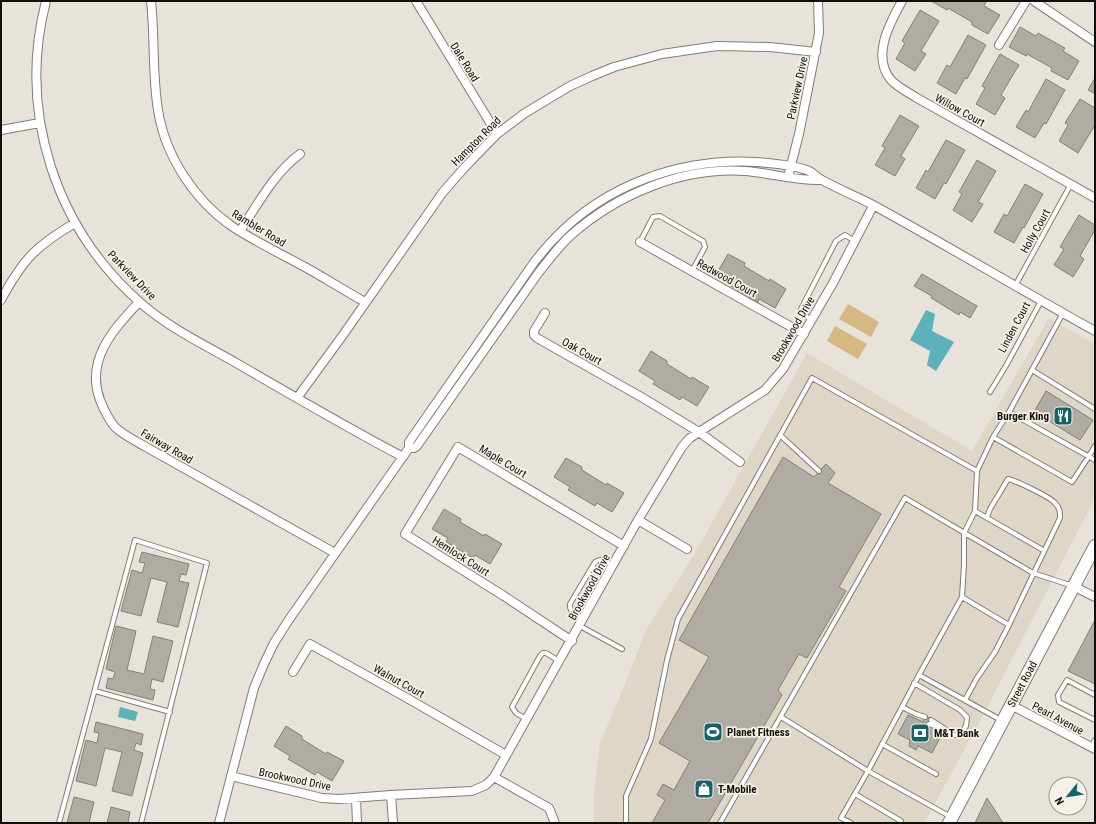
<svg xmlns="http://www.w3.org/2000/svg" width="1096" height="824" font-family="'Roboto Condensed',sans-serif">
  <rect width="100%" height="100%" fill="#e8e3da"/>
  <!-- built -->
  <path fill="#ded6c6" d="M1049 318 1095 344V498L977 727 924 823H594V792L600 743 625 684 646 630 694 555 807 353 972 451Z"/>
  <!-- green -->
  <path fill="#d6b981" d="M848 304 879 322 871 337 839 319Z
    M835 326 867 344 858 359 827 341Z"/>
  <!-- water -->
  <path fill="#5bb2bb" d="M926 310 935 314 932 331 954 342 936 371 927 365 930 351 910 340Z
    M120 707 138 712 135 721 118 717Z"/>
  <!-- building -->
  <path fill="#b0aca4" stroke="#848078" d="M931 1H984L986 2 984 6 1000 15 988 34 972 25V22L948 8 947 10Z
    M920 10 939 21 921 51 926 54 915 71 896 59 905 43 902 41Z
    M1020 27 1036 36 1038 33 1065 48 1063 51 1079 61 1068 80 1051 71 1052 68 1027 54 1026 56 1009 47Z
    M968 35 986 45 967 79 965 78 956 94 937 83 947 65 950 67Z
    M1000 54 1019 65 1001 95 1005 98 995 115 976 104 985 88 982 86Z
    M1095 78V94L1088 90Z
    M1046 79 1065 90 1046 124 1044 123 1035 138 1016 127 1026 110 1028 112Z
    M1080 99 1095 108V125L1078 153 1059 141 1068 125 1065 123Z
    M900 115 919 126 901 156 905 159 895 176 875 165 885 148 882 146Z
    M946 140 965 150 946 184 944 183 935 199 916 188 926 170 928 172Z
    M977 160 996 171 978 202 983 204 972 222 953 210 962 194 959 192Z
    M1025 184 1043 194 1024 228 1023 227 1014 243 994 232 1004 214 1007 216Z
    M1079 215 1095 225V230L1080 256 1084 259 1073 277 1054 265 1064 249 1060 247Z
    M728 254 745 263 744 266 769 281 770 279 786 289 775 308 759 299 758 302 731 286 733 283 717 273Z
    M922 274 977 306 970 318 960 312 959 315 931 298 932 296 914 286Z
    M651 351 667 361V364L691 379 692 377 709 387 697 406 682 397 680 400 653 384 655 381 639 371Z
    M1046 391 1093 420 1080 440 1034 412Z
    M783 457 814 477 826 464 835 473 828 483 881 514 839 587 846 591 807 658 799 654 778 690 782 695 708 823H652L665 800 657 795 663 784 674 790 690 761 659 743 709 657 679 640Z
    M566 458 582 467V470L606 485 607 483 624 493 612 512 597 503 595 506 568 490 570 487 554 477Z
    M444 509 461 519 460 522 484 536 485 534 502 544 490 564 475 555 473 558 446 542 448 538 432 529Z
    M142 552 189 564 186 575 181 574 179 581 189 583 178 627 157 622 167 582 151 578 141 616 121 611 132 570 142 573 145 563 139 562Z
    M1095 620V684L1068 671Z
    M116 626 136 631 127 670 144 674 153 636 173 641 163 682 152 679 150 689 155 690 153 700 106 688 108 678 113 679 115 672 106 669Z
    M908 715 923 722 926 716 931 719 929 725 943 732 932 753 918 746 916 750 909 746 910 740 898 734Z
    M96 722 143 734 141 745 136 743 134 750 143 753 132 796 112 791 122 752 105 748 96 786 76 781 86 740 97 743 99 733 94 732Z
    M286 726 302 736V739L326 754 327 752 344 761 332 781 317 772 315 775 288 759 290 756 274 746Z
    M74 797 94 802 89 823H67Z
    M987 798 1003 823H975Z
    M111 807 130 812 128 823H107Z"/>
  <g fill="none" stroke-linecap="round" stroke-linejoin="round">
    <!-- lane casing -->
    <g stroke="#817c75" stroke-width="6">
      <path id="lane" d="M640 242 653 217 660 216 703 241 705 247 692 271
        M1015 286 1071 184
        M811 320 806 316 801 309 836 241 845 235 855 241
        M1032 370 1095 409
        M990 392 1007 364 1041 301
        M1009 412 1095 460
        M780 435 819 471
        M993 437 1072 482 1089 456 1095 446
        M975 511 1043 550
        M962 597 964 565V533L975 511 977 471 993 437 1009 412 1063 313
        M584 619C577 615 569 613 570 604L595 562C601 557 606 562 613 566
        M580 626 622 649
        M919 675 962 597 1009 625 1060 518C1060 512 1060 508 1055 503 1050 497 1017 481 1008 479L990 509 987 517
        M914 683 960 710 967 717 966 726 961 734 954 735 931 720
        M95 691 170 712
        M1095 695 1067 680 1058 695 1059 702 1095 720
        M965 700 977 678 995 652 1009 625
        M902 707 916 714 925 717
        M781 717 868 771 919 675 1001 720
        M526 719 516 713 512 707 540 656 543 653H546L559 661
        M929 724 943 729
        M882 744 936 774
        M1091 747 1095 740
        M855 794 901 821V823
        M59 823 135 540 207 563 141 823
        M626 823V796L651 739 667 660 678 619 812 378 977 471
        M720 823 905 498 1033 573 1073 586
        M851 823 841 818 868 771 951 817"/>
    </g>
    <!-- street casing -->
    <g stroke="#817c75" stroke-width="10">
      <path id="street" d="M46 1C17 113 56 230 143 305 171 329 207 346 238 364 293 396 348 428 403 457
        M151 1C155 37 152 74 158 110 165 156 195 201 233 227 256 242 281 254 305 267 325 278 345 291 365 302
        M416 1 497 134
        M902 1C890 23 871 56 891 80 896 86 909 93 917 98L1095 198
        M1034 1 1095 42
        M999 45 1026 1
        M1 130 40 123
        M788 177 799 134 819 33 818 1
        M240 231C258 204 274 173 300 154
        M640 242 804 334
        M1 300C23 259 36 246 75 223
        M139 302C114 329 85 359 100 400 104 410 108 419 115 427 123 435 136 441 146 447L335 553
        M545 313 534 331V335L537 338 643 398 699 432 740 462
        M297 398 343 335 443 192 465 167 497 134 525 113 570 86 592 76 614 67 662 54 717 46 770 47 816 52
        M409 448H414L417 446 539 272C549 260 558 247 570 236 617 194 682 167 745 171 771 173 795 181 821 180
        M638 520 687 549
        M1073 586 1095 597
        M572 641 504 596 405 534 458 447 624 546
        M293 672 310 644 407 698 506 755
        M1011 705 1095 749
        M231 776 322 798 339 799 391 795 472 791 486 785 494 777 638 520 682 447 690 438 699 432 765 390 783 369 833 283 873 206
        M494 777 549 808 555 823
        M391 795 393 823
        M356 798 357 823
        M219 823 254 688 264 664 274 643 290 618 409 448V442L535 261C541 254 547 246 554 239 606 184 681 158 756 162 770 163 796 165 809 171 814 173 817 178 822 180 838 189 856 196 873 205 948 246 1021 290 1095 331"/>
    </g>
    <!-- primary casing -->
    <g stroke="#817c75" stroke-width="14">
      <path id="primary" d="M949 823 1095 546"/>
    </g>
    <!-- lane -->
    <use href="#lane" stroke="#fff" stroke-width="4"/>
    <!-- street -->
    <use href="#street" stroke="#fff" stroke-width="8"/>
    <!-- primary -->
    <use href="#primary" stroke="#fff" stroke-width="12"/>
  </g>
  <!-- icons -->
  <defs>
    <g id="restaurant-square" transform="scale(1)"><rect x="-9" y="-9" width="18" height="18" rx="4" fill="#14636a" stroke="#f5f0e8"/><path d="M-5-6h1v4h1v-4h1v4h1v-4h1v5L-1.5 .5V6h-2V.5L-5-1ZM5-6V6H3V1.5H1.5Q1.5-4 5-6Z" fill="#fff"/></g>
    <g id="stadium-square" transform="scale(1)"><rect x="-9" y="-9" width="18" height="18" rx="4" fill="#14636a" stroke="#f5f0e8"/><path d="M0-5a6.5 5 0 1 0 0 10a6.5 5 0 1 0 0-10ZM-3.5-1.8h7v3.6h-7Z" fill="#fff"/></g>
    <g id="bank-square" transform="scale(1)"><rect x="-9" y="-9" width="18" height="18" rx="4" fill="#14636a" stroke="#f5f0e8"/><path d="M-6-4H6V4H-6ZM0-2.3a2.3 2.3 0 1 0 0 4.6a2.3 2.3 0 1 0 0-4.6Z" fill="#fff"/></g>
    <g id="shop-square" transform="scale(1)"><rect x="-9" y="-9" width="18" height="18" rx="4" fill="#14636a" stroke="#f5f0e8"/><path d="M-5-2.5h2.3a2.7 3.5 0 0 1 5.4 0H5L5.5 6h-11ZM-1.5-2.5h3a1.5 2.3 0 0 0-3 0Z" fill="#fff"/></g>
  </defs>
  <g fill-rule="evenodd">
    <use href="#restaurant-square" x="1063" y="416"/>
    <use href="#stadium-square" x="713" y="732"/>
    <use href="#bank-square" x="920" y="733"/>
    <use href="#shop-square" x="704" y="789"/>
  </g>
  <g text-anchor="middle" stroke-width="3.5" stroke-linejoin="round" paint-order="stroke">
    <!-- street labels -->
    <g font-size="11" fill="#110f0c" stroke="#f5f0e8">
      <text transform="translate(465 62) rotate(58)" y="4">Dale Road</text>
      <text transform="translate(797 88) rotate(-78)" y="4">Parkview Drive</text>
      <text transform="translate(960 110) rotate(29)" y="4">Willow Court</text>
      <text transform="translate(476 141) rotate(-45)" y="4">Hampton Road</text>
      <text transform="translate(259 228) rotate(31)" y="4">Rambler Road</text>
      <text transform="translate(1035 231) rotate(-61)" y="4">Holly Court</text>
      <text transform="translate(132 275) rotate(46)" y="4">Parkview Drive</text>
      <text transform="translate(727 278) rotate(29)" y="4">Redwood Court</text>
      <text transform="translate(1014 327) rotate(-62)" y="4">Linden Court</text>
      <text transform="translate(793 329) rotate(-60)" y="4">Brookwood Drive</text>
      <text transform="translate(582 351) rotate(29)" y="4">Oak Court</text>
      <text transform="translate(167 446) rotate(30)" y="4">Fairway Road</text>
      <text transform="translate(503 461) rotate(31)" y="4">Maple Court</text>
      <text transform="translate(461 556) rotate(32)" y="4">Hemlock Court</text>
      <text transform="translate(589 587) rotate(-61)" y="4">Brookwood Drive</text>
      <text transform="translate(399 681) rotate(29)" y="4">Walnut Court</text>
      <text transform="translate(1022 684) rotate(-62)" y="4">Street Road</text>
      <text transform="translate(1058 718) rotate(28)" y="4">Pearl Avenue</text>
      <text transform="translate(295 779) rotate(12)" y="4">Brookwood Drive</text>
    </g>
    <!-- poi labels -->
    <g font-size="11" font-weight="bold" fill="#110f0c" stroke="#f5f0e8" text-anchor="start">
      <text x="1049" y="420" text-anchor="end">Burger King</text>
      <text x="727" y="736">Planet Fitness</text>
      <text x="934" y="737">M&amp;T Bank</text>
      <text x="718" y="793">T-Mobile</text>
    </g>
  </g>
  <!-- border -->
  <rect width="1096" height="824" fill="none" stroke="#110f0c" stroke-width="4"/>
  <!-- north arrow -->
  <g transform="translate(1068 796) rotate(240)"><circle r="19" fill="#f5f0e8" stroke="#9a9690"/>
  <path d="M0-3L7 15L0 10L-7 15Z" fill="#14636a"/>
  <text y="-6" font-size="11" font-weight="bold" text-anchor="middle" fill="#110f0c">N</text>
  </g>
</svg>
